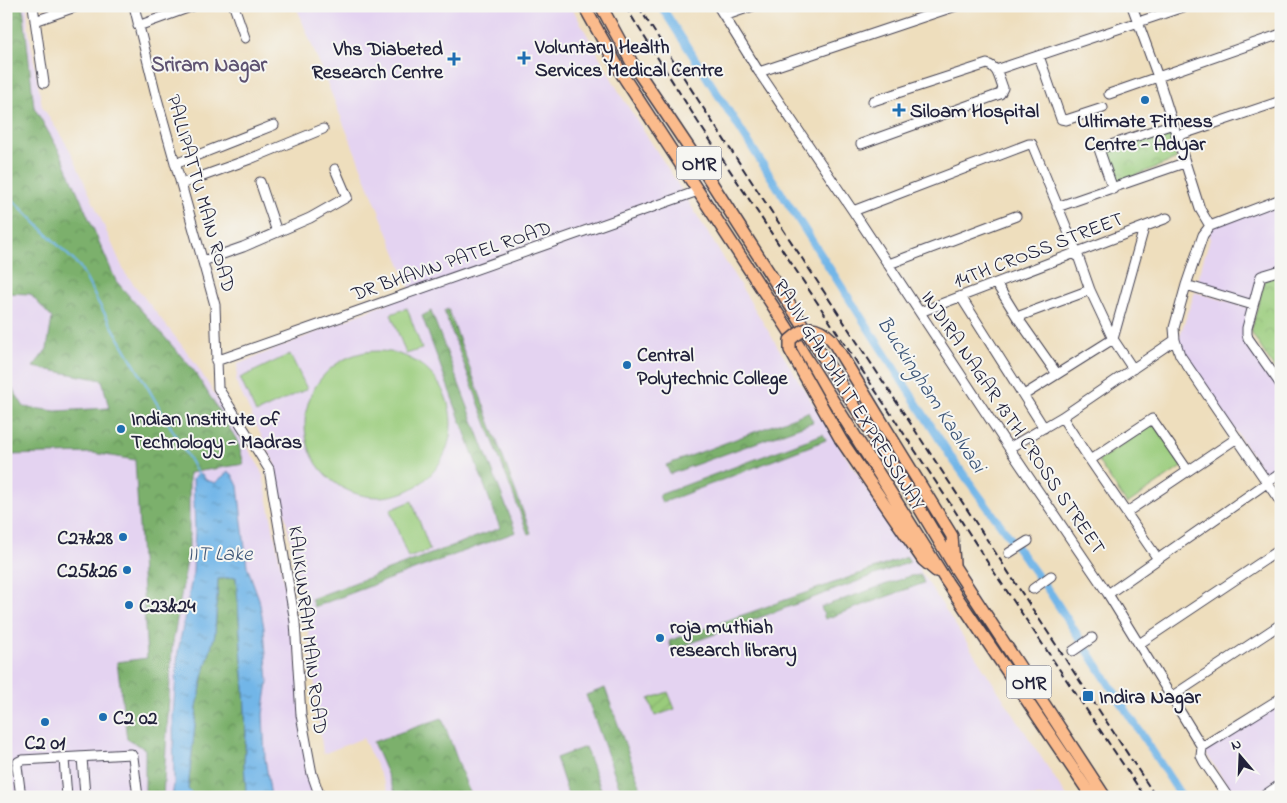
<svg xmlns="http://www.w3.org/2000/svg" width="1287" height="803" font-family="'Indie Flower',sans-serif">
  <defs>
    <pattern id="forest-crowns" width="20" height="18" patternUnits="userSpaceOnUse" patternTransform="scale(1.25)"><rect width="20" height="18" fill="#7bb06c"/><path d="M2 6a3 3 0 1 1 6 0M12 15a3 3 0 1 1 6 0" fill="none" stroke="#648f5a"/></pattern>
    <pattern id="park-crowns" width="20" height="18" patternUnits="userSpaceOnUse" patternTransform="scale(1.25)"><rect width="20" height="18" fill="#9acc7c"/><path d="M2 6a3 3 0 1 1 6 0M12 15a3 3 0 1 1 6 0" fill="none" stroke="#84af6c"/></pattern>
    <pattern id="garden-furrows" width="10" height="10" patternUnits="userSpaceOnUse" patternTransform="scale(1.25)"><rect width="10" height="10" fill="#9acc7c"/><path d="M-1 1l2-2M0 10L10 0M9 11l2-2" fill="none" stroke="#84af6c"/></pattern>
    <pattern id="water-ripples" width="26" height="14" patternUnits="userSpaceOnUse" patternTransform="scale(1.25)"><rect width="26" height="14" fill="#72b6e8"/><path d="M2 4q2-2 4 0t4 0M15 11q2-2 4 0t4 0" fill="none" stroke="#5d94bd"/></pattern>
  </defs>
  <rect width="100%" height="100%" fill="#f6f6f2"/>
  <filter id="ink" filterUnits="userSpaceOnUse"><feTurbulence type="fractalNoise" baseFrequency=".02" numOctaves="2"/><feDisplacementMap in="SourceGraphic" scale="10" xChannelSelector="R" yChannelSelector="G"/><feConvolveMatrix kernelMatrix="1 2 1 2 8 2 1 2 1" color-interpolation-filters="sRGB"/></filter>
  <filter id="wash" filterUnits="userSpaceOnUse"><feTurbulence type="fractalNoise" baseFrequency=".0096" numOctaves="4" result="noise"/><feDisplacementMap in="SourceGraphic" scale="20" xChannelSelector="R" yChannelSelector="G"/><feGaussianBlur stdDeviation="1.12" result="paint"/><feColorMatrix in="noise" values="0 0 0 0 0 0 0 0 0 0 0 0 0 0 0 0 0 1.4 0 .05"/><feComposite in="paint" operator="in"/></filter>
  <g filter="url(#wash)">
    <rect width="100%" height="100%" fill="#eedebd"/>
    <!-- built -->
    <path fill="#e4d3f1" d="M6 6H27L28 27 42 106 70 150 125 273 194 361 262 471 292 623 314 797H6Z
      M296 6H571L622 97 674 178 836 441 1067 797H391L363 738 323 754 307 620 274 463 236 382 238 364 412 293Z
      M1281 199V269L1262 275 1254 302 1195 286 1210 239 1209 222Z
      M1195 292 1252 308 1247 335 1281 386V465L1266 476 1177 344Z
      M1281 699V780L1257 797H1235L1203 749Z"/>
    <!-- forest -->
    <path fill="url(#forest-crowns)" stroke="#4e6954" d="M6 6H23L34 107 61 154 116 281 195 372 238 442 244 464 189 473V549L172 648 163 797H145V749L127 739 117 662 147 658 135 460 93 453 6 455V384L9 383 24 407 56 411 109 408 102 380 33 367 47 349 52 318 30 294 6 293Z
      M448 309 531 533 528 534 444 311Z
      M431 311 516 532 314 607 311 599 500 528 422 316Z
      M808 412 813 422 670 474 666 465Z
      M823 434 826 440 662 503 659 495Z
      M907 557 910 562 672 650 669 641Z
      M921 575 924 583 825 619 821 607 910 576Z
      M236 577 244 687 246 734 244 763 246 792 231 797H195L188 790 197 707 204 672 215 634 218 579Z
      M605 688 644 797H623L586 695Z
      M442 718 471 797H397L373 742Z
      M585 747 604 797H569L556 758Z"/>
    <!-- park -->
    <path fill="url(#park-crowns)" stroke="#5e775c" d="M1168 130 1177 159 1114 184 1103 151Z
      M1281 273V375L1279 376 1251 332 1265 278Z"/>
    <!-- garden -->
    <path fill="url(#garden-furrows)" stroke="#5e775c" d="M668 692 675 709 655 716 649 699Z"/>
    <!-- pitch -->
    <path fill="#9acc7c" stroke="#5e775c" d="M407 308 422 349 406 354 391 314Z
      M305 424a73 73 0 1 1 146 0a73 73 0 1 1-146 0Z
      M290 354 307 389 256 413 240 378Z
      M1154 423 1183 466 1127 504 1098 461Z
      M412 501 430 550 408 558 390 510Z"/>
    <!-- water -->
    <path fill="url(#water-ripples)" stroke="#4a6c92" d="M228 472 232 474 238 486 247 566 259 599 264 628 268 682 263 714 265 758 271 797H231L246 791 244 763 246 734 244 687 236 577 218 579 215 634 204 672 197 707 188 789 195 797H172L174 784 173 715 178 652 193 573 195 529 193 478 198 474H202L206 480 215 483Z"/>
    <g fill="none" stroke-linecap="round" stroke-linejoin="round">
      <!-- stream -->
      <path stroke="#72b6e8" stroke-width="2" d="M6 193 80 267 98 302 198 474"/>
      <!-- canal -->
      <path stroke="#72b6e8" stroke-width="8" d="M661 6 951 457 1051 594 1182 797"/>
    </g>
  </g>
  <g filter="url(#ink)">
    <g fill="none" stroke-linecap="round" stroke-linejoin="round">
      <!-- minor casing -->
      <g stroke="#413e4e" stroke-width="11">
        <path id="minor" d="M33 6 44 83
          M134 6 156 95 215 305 218 388 269 469 295 622 301 715 312 774 320 797
          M234 6 245 38
          M718 6 759 72 853 211 1009 448 1108 594 1202 747 1201 756 1204 762 1228 797
          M1132 6 1158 77 1200 209 1210 226
          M724 16 753 6
          M35 21 78 6
          M138 26 193 6
          M1039 56 1061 119 1066 120 1103 108
          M996 70 1186 6
          M759 72 956 6
          M1109 94 1281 34
          M1177 136 1281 101
          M861 144 1000 94 1003 88C999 78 998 67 987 64L873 101
          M175 164 274 125
          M260 182 277 232
          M181 184 250 159 323 129
          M1113 189 1099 149 1173 124
          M1281 199 1210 226 1203 235 1186 285 1174 328 1175 340 1180 355 1281 503
          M1057 207 1184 163
          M853 211 1029 144H1032L1077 253 1090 290 1113 339 1133 369
          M203 261 243 247 310 218 347 197 335 169
          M889 264 1016 216
          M1281 270 1261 276 1247 328V334L1248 338 1281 385
          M996 283 1017 317 1057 374
          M1186 285 1253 305
          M961 297 1044 428
          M920 312 1167 218
          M1017 317 1090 290
          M216 361 698 191
          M1024 395 1113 339 1144 228
          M1062 417 1090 460 1158 559
          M1009 448 1062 417 1175 340
          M1090 460 1152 419 1188 471
          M1127 512 1237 438
          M1009 553 1028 541
          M1033 589 1051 576
          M1108 594 1281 473
          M1139 644 1281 549
          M1073 651 1092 638
          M1171 697 1281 624
          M1202 747 1281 698
          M82 758 85 795 84 797
          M64 759 67 797
          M21 797 17 766 18 762 22 760 131 754 133 757 138 797
          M1262 797 1281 784"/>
      </g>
      <!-- major casing -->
      <g stroke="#413e4e" stroke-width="14">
        <path id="major" d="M584 6 623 76 786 326 947 582 1092 797
          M601 6 632 63 695 157 911 494 954 566 1105 797
          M880 419 952 536 954 564
          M841 440 923 560 936 571"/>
      </g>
      <!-- minor -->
      <use href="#minor" stroke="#fff" stroke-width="9"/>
      <!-- major -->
      <use href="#major" stroke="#fbbb8c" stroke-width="11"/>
      <!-- rail -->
      <path stroke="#22223b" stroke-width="2" stroke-dasharray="8 4" stroke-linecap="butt" d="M625 6 698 122 955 511 988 563 1145 797
        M638 6 702 106 1156 797"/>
      <!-- major-bridge casing -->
      <g stroke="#413e4e" stroke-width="14" stroke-linecap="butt">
        <path id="major-bridge" d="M841 440 790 350V340C807 325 815 323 832 340L880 419"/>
      </g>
      <!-- major-bridge -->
      <use href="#major-bridge" stroke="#fbbb8c" stroke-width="11"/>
    </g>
  </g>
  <!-- markers -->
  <g fill="#1f6fb2" stroke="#f6f6f2" stroke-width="2">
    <path d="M521.5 50.5h5v5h5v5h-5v5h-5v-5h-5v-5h5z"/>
    <path d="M451.5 51.5h5v5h5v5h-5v5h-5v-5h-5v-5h5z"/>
    <circle cx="1145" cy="100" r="5"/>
    <path d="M896.5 102.5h5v5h5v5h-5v5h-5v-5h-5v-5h5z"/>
    <circle cx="627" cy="365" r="5"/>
    <circle cx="121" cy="429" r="5"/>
    <circle cx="123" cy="537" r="5"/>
    <circle cx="127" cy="570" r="5"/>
    <circle cx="129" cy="605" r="5"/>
    <circle cx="660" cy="638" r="5"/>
    <rect x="1082" y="690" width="12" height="12" rx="2.5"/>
    <circle cx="103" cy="717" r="5"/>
    <circle cx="45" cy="722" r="5"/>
  </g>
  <g text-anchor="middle" stroke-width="4" stroke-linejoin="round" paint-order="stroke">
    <!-- shield labels -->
    <g fill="#f6f6f2" stroke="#626272" stroke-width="1">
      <rect x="676.5" y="146.5" width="45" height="33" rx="4"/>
      <rect x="1006.5" y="665.5" width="45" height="33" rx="4"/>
    </g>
    <g font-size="19" font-weight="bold" fill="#22223b">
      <text x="699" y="170">OMR</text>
      <text x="1029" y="689">OMR</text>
    </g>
    <!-- poi labels -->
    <g font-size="20" font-weight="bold" fill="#22223b" stroke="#f6f6f2" text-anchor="start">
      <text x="535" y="53">Voluntary Health<tspan x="535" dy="23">Services Medical Centre</tspan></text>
      <text x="443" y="55" text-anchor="end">Vhs Diabeted<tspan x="443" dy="23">Research Centre</tspan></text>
      <text x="910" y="117">Siloam Hospital</text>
      <text x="1145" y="127" text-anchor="middle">Ultimate Fitness<tspan x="1145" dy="23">Centre - Adyar</tspan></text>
      <text x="637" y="361">Central<tspan x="637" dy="23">Polytechnic College</tspan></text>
      <text x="131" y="425">Indian Institute of<tspan x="131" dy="23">Technology - Madras</tspan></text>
      <text x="113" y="544" text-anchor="end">C27&amp;28</text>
      <text x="117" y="577" text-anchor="end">C25&amp;26</text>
      <text x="139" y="612">C23&amp;24</text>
      <text x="670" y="633">roja muthiah<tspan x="670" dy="23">research library</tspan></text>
      <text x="1099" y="703">Indira Nagar</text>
      <text x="113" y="724">C2 02</text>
      <text x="45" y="749" text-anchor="middle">C2 01</text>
    </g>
    <!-- street labels -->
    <g font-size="20" fill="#22223b" stroke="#f6f6f2">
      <text transform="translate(202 193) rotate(74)" y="7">PALLIPATTU MAIN ROAD</text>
      <text transform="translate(1038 249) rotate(-21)" y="7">14TH CROSS STREET</text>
      <text transform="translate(451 260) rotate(-19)" y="7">DR BHAVIN PATEL ROAD</text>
      <text transform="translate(850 394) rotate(58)" y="7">RAJIV GANDHI IT EXPRESSWAY</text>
      <text transform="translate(1014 422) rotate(56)" y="7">INDIRA NAGAR 13TH CROSS STREET</text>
      <text transform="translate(309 630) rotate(83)" y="7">KALIKUNRAM MAIN ROAD</text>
    </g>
    <!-- neighbourhood labels -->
    <g font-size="21" font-weight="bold" fill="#5e5271" stroke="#f6f6f2">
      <text x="209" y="71">Sriram Nagar</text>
    </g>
    <!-- water labels -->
    <g font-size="21" font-style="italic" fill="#3e5678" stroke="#f6f6f2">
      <text transform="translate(932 394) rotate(57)" y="7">Buckingham Kaalvaai</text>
      <text x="220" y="560">IIT Lake</text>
    </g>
  </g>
  <!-- margin -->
  <rect width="1287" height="803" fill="none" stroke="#f6f6f2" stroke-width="25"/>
  <!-- north arrow -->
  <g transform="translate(1240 756) rotate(341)" stroke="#f6f6f2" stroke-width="4" paint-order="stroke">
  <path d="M0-4L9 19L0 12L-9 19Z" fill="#22223b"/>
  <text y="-8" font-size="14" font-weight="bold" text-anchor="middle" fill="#22223b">N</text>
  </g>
</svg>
